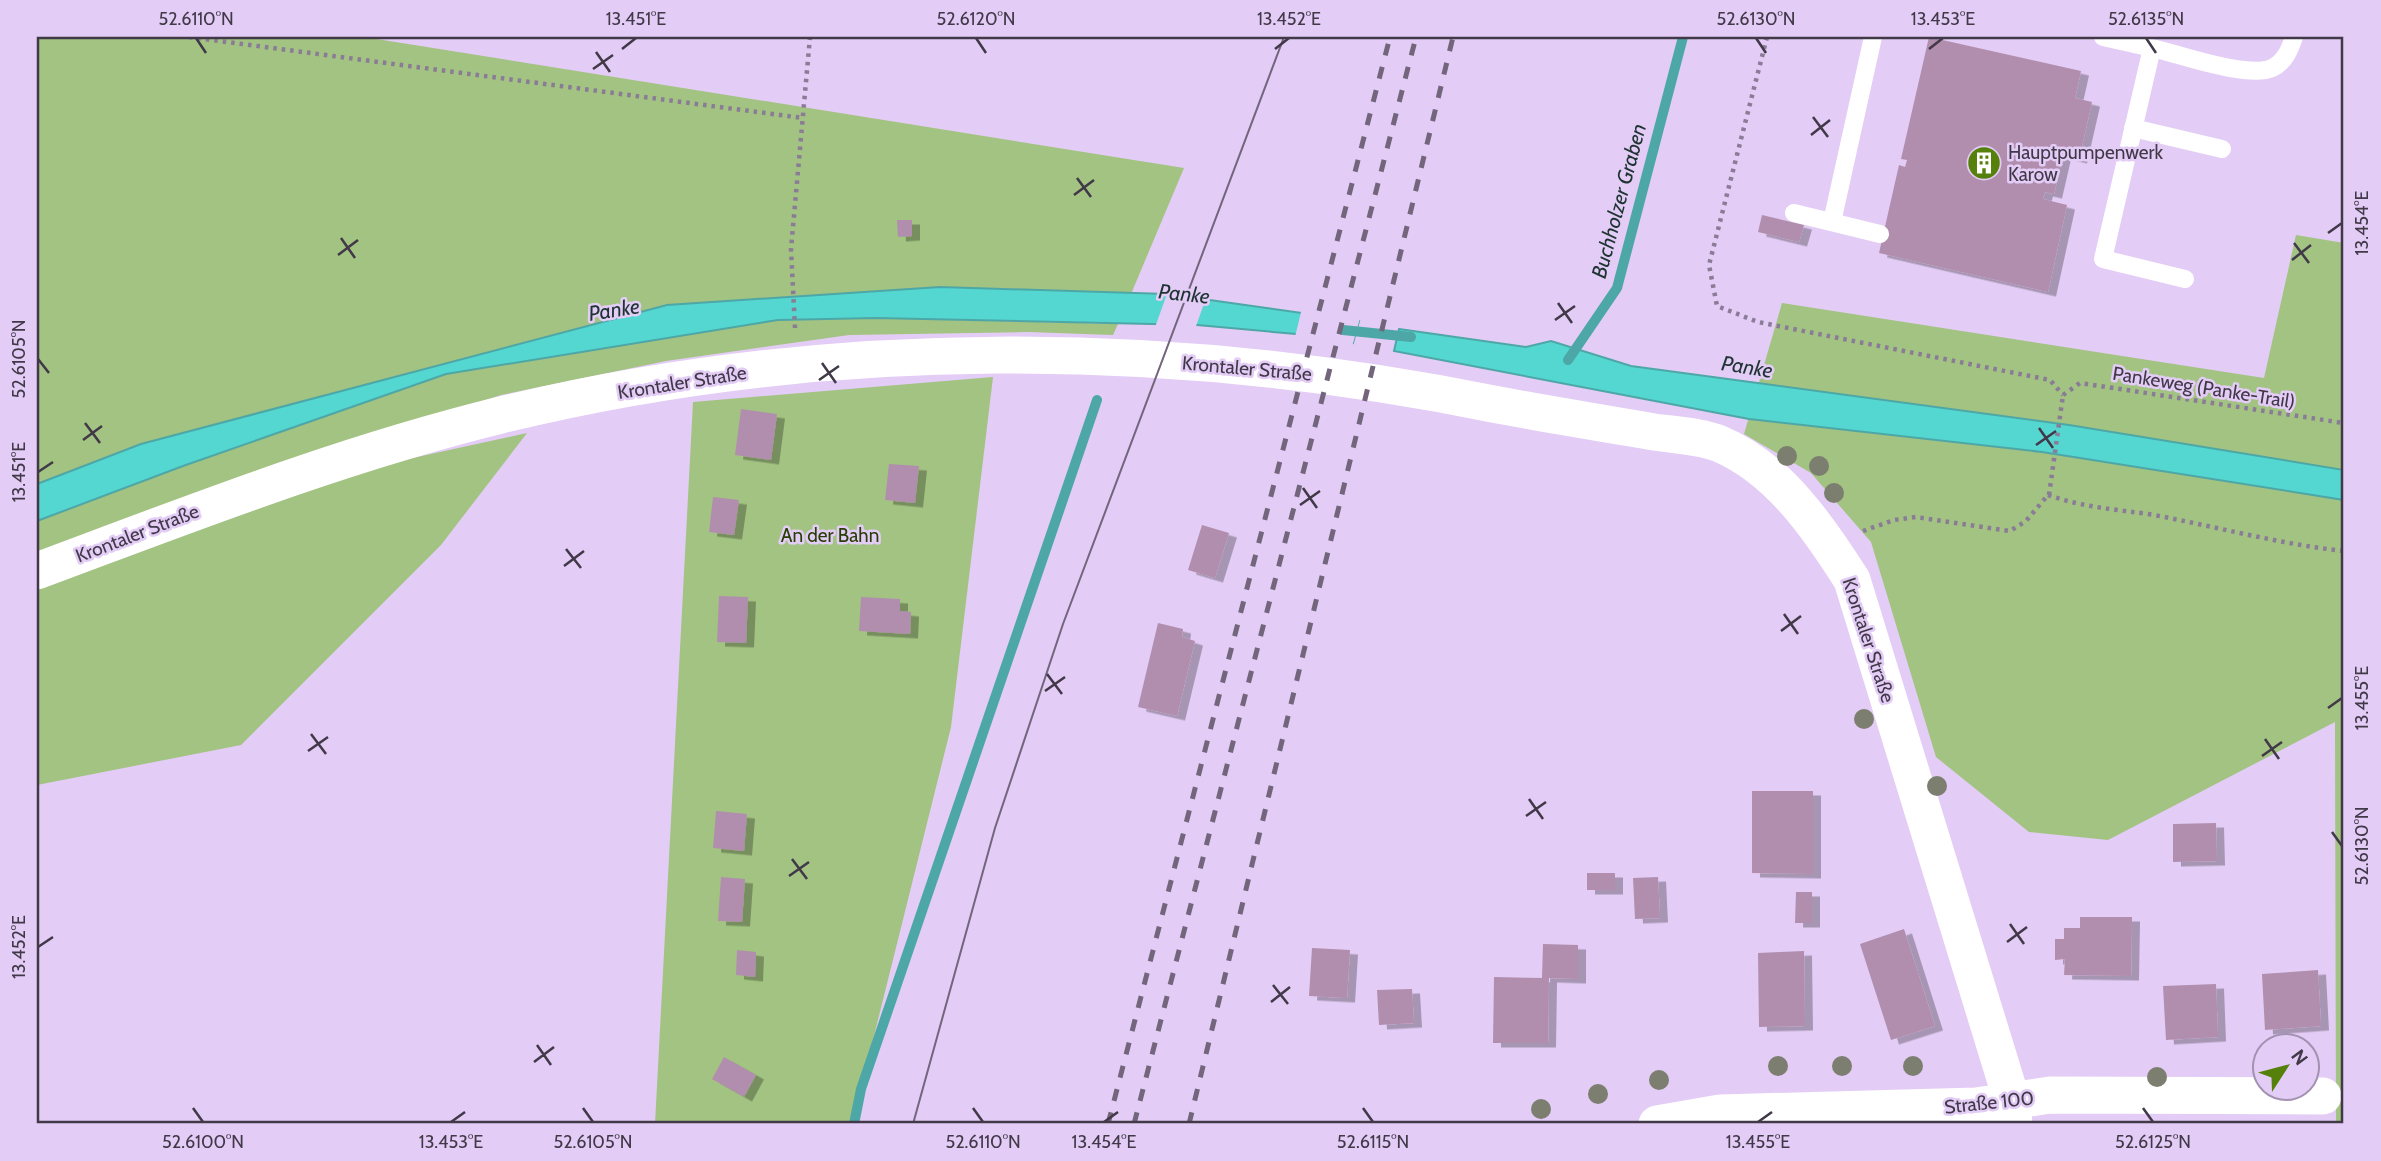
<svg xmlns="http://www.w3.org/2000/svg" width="2381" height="1161" font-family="Cabin,sans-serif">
  <defs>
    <filter id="shadow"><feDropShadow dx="8" dy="4.5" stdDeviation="0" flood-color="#0004"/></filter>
  </defs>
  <rect width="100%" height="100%" fill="#e3ccf5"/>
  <!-- green -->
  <path fill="#a2c381" d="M37 37H364L1184 168 1131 294 940 287 667 305 141 444 37 484Z
    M2296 235 2344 243V1124H2336L2335 722 2108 840 2029 832 1936 757 1871 542 1811 473 1744 434 1782 303 2264 378Z
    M876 318 1118 324 1113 335 1029 332 849 335 666 361 501 395 241 477 37 552V521L183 466 446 374 778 320Z
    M993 377 951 727 852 1124H655L693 402Z
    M527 433 441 545 241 745 37 785V587L385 464Z"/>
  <!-- water -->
  <path fill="#53d7d0" stroke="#4ea7a7" stroke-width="2" d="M940 287 1167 294 1359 321 1353 343 1296 334 1197 325 876 318 778 320 446 374 183 466 37 521V484L141 444 667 305Z
    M1399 329 1526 347 1551 341 1631 366 2069 425 2344 470V500L2042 452 1749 419 1394 351Z"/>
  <!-- pier -->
  <path fill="#e3ccf5" d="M1168 291 1206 298 1195 329 1154 330Z
    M1302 308 1360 318 1352 347 1295 337Z"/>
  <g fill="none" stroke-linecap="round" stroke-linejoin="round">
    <!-- stream -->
    <path stroke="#4ea7a7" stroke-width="10" d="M1343 330 1411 337
      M1568 360 1617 288 1683 37
      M854 1124 861 1089 1097 400"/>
  </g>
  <!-- building -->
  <path fill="#b18eae" filter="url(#shadow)" d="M1929 37 2081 71 2075 98 2092 102 2079 159 2063 155 2054 194 2045 192 2043 199 2067 205 2048 292 1879 253 1899 165 1905 167 1907 160 1901 159Z
    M1762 215 1804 225 1799 242 1758 232Z
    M897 220H912V236L898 237Z
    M741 409 777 414 771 460 735 455Z
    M889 464 919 466 915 503 885 500Z
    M713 497 739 500 734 535 709 532Z
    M1202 525 1229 533 1215 578 1188 570Z
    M719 596 748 597 746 643 717 642Z
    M861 597 900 599V611L911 612 910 634 859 631Z
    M1158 623 1183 629 1182 637 1195 641 1177 716 1138 707Z
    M1752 791H1813V874L1752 873Z
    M716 811 747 814 744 851 713 848Z
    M2216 823 2217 861 2173 862V824Z
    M1587 873H1615V890H1587Z
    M721 877 745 879 742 922 718 921Z
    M1658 877 1660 918 1635 919 1633 878Z
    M1796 892H1812V923H1795Z
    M2080 917H2132L2131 976 2064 975 2065 959 2055 960V939H2064V928H2080Z
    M1904 929 1935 1026 1891 1040 1860 944Z
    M1543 944 1578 945V979L1549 978 1548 1043H1493L1494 977 1542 978Z
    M1312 948 1350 950 1347 998 1309 996Z
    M737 950 756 952 755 977 736 975Z
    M1804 951 1805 1026 1759 1027 1758 953Z
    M2318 970 2321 1026 2265 1030 2262 974Z
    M2216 984 2218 1037 2166 1040 2163 986Z
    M1412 989 1414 1023 1379 1025 1377 990Z
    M724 1057 756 1075 744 1097 712 1079Z"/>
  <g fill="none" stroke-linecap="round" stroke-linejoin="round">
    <!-- path -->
    <path stroke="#8a7b96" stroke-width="4.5" stroke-dasharray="3.5 5" stroke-linecap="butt" d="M189 37 803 118
      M1767 37 1709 265 1717 306 1758 322 2050 380 2063 395
      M795 328 791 249 810 37
      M2063 395 2080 383 2344 423
      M2048 495C2085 508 2116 509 2154 515 2218 527 2279 544 2344 551
      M2049 495 2063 395
      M1863 531 1894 520 1916 517 2010 531 2026 521 2048 495"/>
    <!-- service -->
    <path stroke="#fff" stroke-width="18" d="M2103 37 2152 48 2103 259 2185 279
      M2152 48C2179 54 2248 79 2272 68 2285 62 2290 49 2294 37
      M2133 128 2222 149
      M1794 213 1880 234
      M1832 222 1873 37"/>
    <!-- minor -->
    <path stroke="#fff" stroke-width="37" d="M37 571C190 514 342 454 501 415 824 336 1168 338 1493 404 1547 414 1601 423 1654 432 1675 435 1701 436 1720 444 1779 469 1819 528 1852 580L2012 1101 2014 1124
      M1657 1124 1720 1113 1976 1106 2050 1095 2323 1096"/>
    <!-- tram -->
    <path stroke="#72657c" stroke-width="2" d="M913 1124 995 828 1063 624 1284 37"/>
    <!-- rail -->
    <path stroke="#72657c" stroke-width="5" stroke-dasharray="12 12" stroke-linecap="butt" d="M1108 1124 1390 37
      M1134 1124 1416 37
      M1189 1124 1453 37"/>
  </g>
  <!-- trees -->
  <g fill="#7c7e70">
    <circle cx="1787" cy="456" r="10"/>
    <circle cx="1819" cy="466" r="10"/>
    <circle cx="1834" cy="493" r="10"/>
    <circle cx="1864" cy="719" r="10"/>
    <circle cx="1937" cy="786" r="10"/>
    <circle cx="1778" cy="1066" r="10"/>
    <circle cx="1842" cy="1066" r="10"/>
    <circle cx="1913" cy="1066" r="10"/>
    <circle cx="2157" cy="1077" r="10"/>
    <circle cx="1659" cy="1080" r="10"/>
    <circle cx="1598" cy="1094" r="10"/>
    <circle cx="1541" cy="1109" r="10"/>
  </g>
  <!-- ticks -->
  <path fill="none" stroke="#413848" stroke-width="2.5" d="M196 38 206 53M976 38 986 53M1756 38 1766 53M2146 38 2156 53M622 49 636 38M1275 49 1289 38M1929 49 1943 38M596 52 610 72M593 69 613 55M1813 117 1828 137M1811 135 1830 120M1077 178 1091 197M1074 195 1094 180M2328 233 2342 223M341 238 355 258M2294 243 2309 263M338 255 358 240M2292 260 2311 245M1558 303 1572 323M1555 320 1575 306M38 359 49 373M822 363 836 383M819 380 839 366M85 423 100 443M2039 428 2053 448M83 440 102 426M2036 445 2056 431M38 472 53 462M1303 488 1317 508M1300 505 1320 491M566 549 581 568M564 566 584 551M1784 614 1798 634M1781 631 1801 616M1047 674 1062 694M1045 691 1065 677M2328 708 2342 698M311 734 326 754M2265 739 2279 759M308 751 328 737M2262 756 2282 742M1529 799 1543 819M1526 816 1546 802M2332 832 2342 846M792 859 807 879M789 876 809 862M2010 924 2024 944M2007 942 2027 927M38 947 53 937M1273 985 1288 1004M1271 1002 1290 987M537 1045 551 1065M534 1062 554 1047M193 1108 203 1122M583 1108 593 1122M973 1108 983 1122M1363 1108 1373 1122M2143 1108 2153 1122M451 1122 465 1112M1104 1122 1118 1112M1758 1122 1772 1112"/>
  <!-- icons -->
  <defs>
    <g id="building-disc" transform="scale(1.75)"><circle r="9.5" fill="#55810b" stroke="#e3ccf5"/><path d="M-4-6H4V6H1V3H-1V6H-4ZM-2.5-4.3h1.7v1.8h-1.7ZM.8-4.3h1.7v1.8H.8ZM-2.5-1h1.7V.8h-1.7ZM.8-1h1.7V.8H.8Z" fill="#fff"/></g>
  </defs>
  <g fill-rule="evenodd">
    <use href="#building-disc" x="1984" y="163"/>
  </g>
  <g text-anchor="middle" stroke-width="5" stroke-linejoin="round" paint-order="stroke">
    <!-- poi labels -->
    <g font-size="19" fill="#413848" stroke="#e3ccf5" text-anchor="start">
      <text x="2008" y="159">Hauptpumpenwerk<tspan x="2008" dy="22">Karow</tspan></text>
    </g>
    <!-- street labels -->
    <g font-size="19" fill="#413848" stroke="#e3ccf5">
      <text transform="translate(1247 368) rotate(5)" y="7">Krontaler Straße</text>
      <text transform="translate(682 382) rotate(-9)" y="7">Krontaler Straße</text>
      <text transform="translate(2204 387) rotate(9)" y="7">Pankeweg (Panke-Trail)</text>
      <text transform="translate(137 533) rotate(-21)" y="7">Krontaler Straße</text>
      <text transform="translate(1869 640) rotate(72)" y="7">Krontaler Straße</text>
      <text transform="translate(1989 1102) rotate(-6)" y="7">Straße 100</text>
    </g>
    <!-- park labels -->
    <g font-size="19" fill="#273e03" stroke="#e3ccf5">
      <text x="830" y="542">An der Bahn</text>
    </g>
    <!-- water labels -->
    <g font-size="21" font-style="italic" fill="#1e3433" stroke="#e3ccf5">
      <text transform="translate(1619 201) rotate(-75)" y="7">Buchholzer Graben</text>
      <text transform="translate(1184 294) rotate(6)" y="7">Panke</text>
      <text transform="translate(614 310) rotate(-9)" y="7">Panke</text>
      <text transform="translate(1747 367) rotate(9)" y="7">Panke</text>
    </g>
  </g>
  <!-- border -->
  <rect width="2381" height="1161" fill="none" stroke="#e3ccf5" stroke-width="77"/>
  <!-- north arrow -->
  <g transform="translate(2286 1067) rotate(54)"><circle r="33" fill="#e3ccf5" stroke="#a291b0" stroke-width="2"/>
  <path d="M0-5L12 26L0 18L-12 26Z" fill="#55810b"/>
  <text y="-10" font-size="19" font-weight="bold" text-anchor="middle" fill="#413848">N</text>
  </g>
  <rect x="38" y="38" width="2304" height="1084" fill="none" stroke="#413848" stroke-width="2.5"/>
  <g font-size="18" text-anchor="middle" fill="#413848">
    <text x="196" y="25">52.6110°N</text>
    <text x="636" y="25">13.451°E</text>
    <text x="976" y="25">52.6120°N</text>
    <text x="1289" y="25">13.452°E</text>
    <text x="1756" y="25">52.6130°N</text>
    <text x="1943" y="25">13.453°E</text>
    <text x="2146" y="25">52.6135°N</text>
    <text transform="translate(2362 223) rotate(-90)" y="6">13.454°E</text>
    <text transform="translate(19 359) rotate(-90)" y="6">52.6105°N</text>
    <text transform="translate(19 472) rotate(-90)" y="6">13.451°E</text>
    <text transform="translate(2362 698) rotate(-90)" y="6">13.455°E</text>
    <text transform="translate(2362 846) rotate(-90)" y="6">52.6130°N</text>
    <text transform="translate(19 947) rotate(-90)" y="6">13.452°E</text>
    <text x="203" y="1148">52.6100°N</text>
    <text x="451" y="1148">13.453°E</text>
    <text x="593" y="1148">52.6105°N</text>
    <text x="983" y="1148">52.6110°N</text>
    <text x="1104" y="1148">13.454°E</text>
    <text x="1373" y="1148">52.6115°N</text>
    <text x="1758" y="1148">13.455°E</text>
    <text x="2153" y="1148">52.6125°N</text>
  </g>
</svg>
